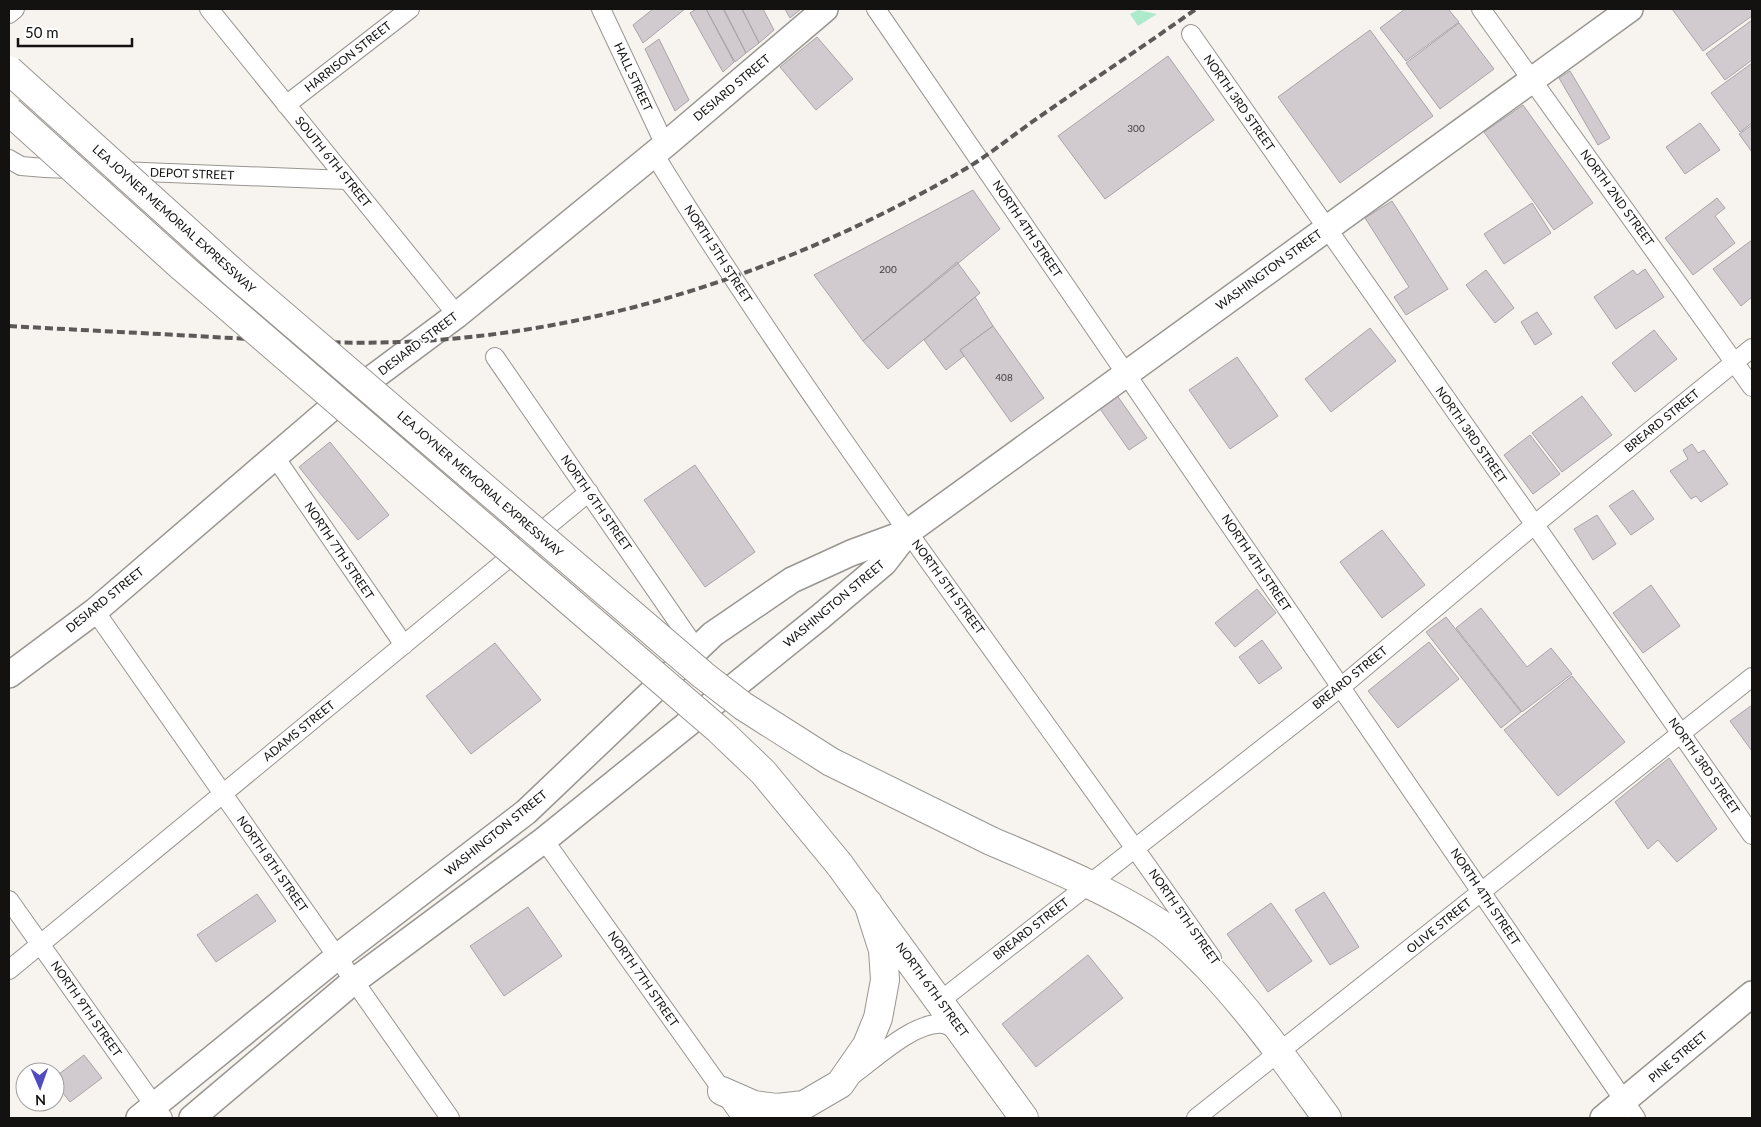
<svg xmlns="http://www.w3.org/2000/svg" width="1761" height="1127" font-family="Lato,sans-serif">
  <rect width="100%" height="100%" fill="#f7f3ef"/>
  <!-- green -->
  <path fill="#adeacb" d="M1138 10 1157 14 1138 26 1130 14Z"/>
  <!-- building -->
  <path fill="#d1cbcf" stroke="#a9a4a7" d="M653 9H685L643 43 633 25Z
    M696 9H706L734 62 723 72 690 13Z
    M706 9H723L746 53 735 62Z
    M724 9H742L759 43 746 53Z
    M742 9H763L774 30 759 43Z
    M785 9H801L790 18Z
    M1405 9H1448L1459 22 1406 61 1380 28Z
    M1672 9H1752V16L1703 51Z
    M1752 20V60L1725 80 1706 54Z
    M1459 23 1494 69 1440 109 1406 63Z
    M1370 30 1433 116 1340 183 1278 97Z
    M817 37 853 79 816 110 780 67Z
    M659 39 689 100 675 111 645 49Z
    M1168 56 1214 120 1105 199 1058 136Z
    M1752 63V123L1740 132 1711 93Z
    M1570 71 1610 138 1598 145 1559 78Z
    M1523 105 1593 203 1554 230 1484 132Z
    M1700 123 1720 150 1685 174 1666 147Z
    M1752 125V152L1739 134Z
    M973 190 1000 229 863 341 814 275Z
    M1717 198 1725 208 1715 216 1735 243 1693 275 1665 238Z
    M1392 201 1448 289 1406 315 1394 297 1409 287 1365 218Z
    M1532 203 1551 233 1504 264 1484 234Z
    M1752 240V297L1741 306 1713 269Z
    M957 262 980 293 888 369 863 341Z
    M1645 269 1664 297 1616 329 1594 297 1633 270 1637 275Z
    M1486 270 1514 308 1495 323 1466 285Z
    M975 297 993 326 960 350 964 356 946 370 924 340Z
    M1537 312 1552 334 1535 345 1521 322Z
    M993 326 1044 398 1011 422 960 350Z
    M1370 328 1396 361 1331 412 1305 379Z
    M1654 330 1677 359 1635 392 1612 363Z
    M1237 357 1278 416 1230 449 1189 390Z
    M1116 394 1147 438 1129 450 1098 406Z
    M1582 396 1612 435 1562 472 1532 433Z
    M1530 435 1560 474 1533 494 1504 455Z
    M330 442 389 515 358 540 299 467Z
    M1692 444 1698 453 1704 450 1728 484 1701 502 1696 496 1691 499 1670 471 1688 459 1683 450Z
    M695 465 755 552 705 587 644 500Z
    M1633 490 1654 519 1631 535 1609 506Z
    M1597 515 1616 544 1593 560 1574 529Z
    M1382 530 1425 585 1382 618 1340 562Z
    M1651 585 1680 626 1643 653 1613 613Z
    M1257 589 1276 613 1235 647 1215 623Z
    M1481 608 1527 667 1551 648 1572 674 1522 712 1456 628Z
    M1446 617 1521 712 1501 728 1426 632Z
    M1262 640 1282 668 1259 684 1239 657Z
    M1429 642 1459 679 1398 728 1368 691Z
    M495 643 541 700 471 754 426 696Z
    M1572 676 1625 742 1558 796 1504 730Z
    M1752 705V751L1730 721Z
    M1669 758 1717 829 1677 862 1658 840 1648 849 1615 802Z
    M1324 892 1359 947 1330 965 1295 910Z
    M257 894 276 921 216 962 197 935Z
    M1271 903 1312 961 1268 992 1227 934Z
    M528 907 562 956 504 996 470 946Z
    M1088 955 1123 998 1036 1067 1002 1024Z
    M84 1055 102 1078 70 1102 55 1083V1077Z"/>
  <g fill="none" stroke-linecap="round" stroke-linejoin="round">
    <!-- street casing -->
    <g stroke="#999591" stroke-width="20">
      <path id="street" d="M209 9 457 315
        M601 9 665 145
        M876 9 1636 1118
        M1481 9 1752 387
        M9 14 15 9
        M1191 34 1752 835
        M286 105 410 9
        M654 154C825 431 1026 690 1212 958
        M9 159 21 166 45 168 347 180
        M495 357 697 650
        M275 457 404 645
        M95 611 450 1118
        M544 840 742 1118
        M9 900 163 1118
        M9 970 589 492
        M940 1001 1341 687 1534 525 1752 348
        M854 1074C876 1058 915 1021 943 1024 948 1025 955 1030 959 1034
        M1196 1118 1752 677"/>
    </g>
    <!-- secondary casing -->
    <g stroke="#999591" stroke-width="28">
      <path id="secondary" d="M9 675 95 611 328 411 457 315 665 145 825 9
        M139 1118 337 957 526 812 713 634 792 580 851 553 908 532 1630 9
        M192 1118 354 981 544 840 820 617 884 563 908 532
        M1603 1118 1752 994"/>
    </g>
    <!-- primary casing -->
    <g stroke="#999591" stroke-width="30">
      <path id="primary" d="M991 841C1047 865 1109 890 1159 923 1177 935 1192 951 1207 966 1252 1013 1289 1066 1327 1118
        M839 864 1024 1118
        M722 1091 754 1105 777 1108 804 1105 840 1084 867 1045 878 1018 885 980 883 950 868 903"/>
    </g>
    <!-- street -->
    <use href="#street" stroke="#fff" stroke-width="18"/>
    <!-- secondary -->
    <use href="#secondary" stroke="#fff" stroke-width="25"/>
    <!-- primary -->
    <use href="#primary" stroke="#fff" stroke-width="28"/>
    <!-- rail -->
    <path stroke="#5c5a58" stroke-width="4" stroke-dasharray="8 4" stroke-linecap="butt" d="M9 326C77 330 145 333 213 337 283 341 353 345 423 341 613 329 796 267 960 172 987 157 1013 135 1039 117 1091 81 1144 46 1196 9"/>
    <!-- primary-bridge casing -->
    <g stroke="#999591" stroke-width="30" stroke-linecap="butt">
      <path id="primary-bridge" d="M9 70 236 275 703 675 743 706 831 762 991 841
        M9 111 183 268 719 730 763 772 839 864"/>
    </g>
    <!-- primary-bridge -->
    <use href="#primary-bridge" stroke="#fff" stroke-width="28"/>
  </g>
  <g text-anchor="middle" stroke-width="4" stroke-linejoin="round" paint-order="stroke">
    <!-- number labels -->
    <g font-size="10" fill="#424040">
      <text x="1136" y="132">300</text>
      <text x="888" y="273">200</text>
      <text x="1004" y="381">408</text>
    </g>
    <!-- street labels -->
    <g font-size="12" fill="#131211" stroke="#fff">
      <text transform="translate(348 57) rotate(-38)" y="4">HARRISON STREET</text>
      <text transform="translate(633 77) rotate(65)" y="4">HALL STREET</text>
      <text transform="translate(732 88) rotate(-40)" y="4">DESIARD STREET</text>
      <text transform="translate(1239 103) rotate(55)" y="4">NORTH 3RD STREET</text>
      <text transform="translate(333 162) rotate(51)" y="4">SOUTH 6TH STREET</text>
      <text transform="translate(192 174) rotate(2)" y="4">DEPOT STREET</text>
      <text transform="translate(1617 198) rotate(54)" y="4">NORTH 2ND STREET</text>
      <text transform="translate(174 219) rotate(42)" y="4">LEA JOYNER MEMORIAL EXPRESSWAY</text>
      <text transform="translate(1027 229) rotate(56)" y="4">NORTH 4TH STREET</text>
      <text transform="translate(718 254) rotate(57)" y="4">NORTH 5TH STREET</text>
      <text transform="translate(1269 270) rotate(-36)" y="4">WASHINGTON STREET</text>
      <text transform="translate(418 344) rotate(-37)" y="4">DESIARD STREET</text>
      <text transform="translate(1662 421) rotate(-39)" y="4">BREARD STREET</text>
      <text transform="translate(1471 435) rotate(55)" y="4">NORTH 3RD STREET</text>
      <text transform="translate(480 484) rotate(41)" y="4">LEA JOYNER MEMORIAL EXPRESSWAY</text>
      <text transform="translate(596 503) rotate(55)" y="4">NORTH 6TH STREET</text>
      <text transform="translate(339 551) rotate(56)" y="4">NORTH 7TH STREET</text>
      <text transform="translate(1256 563) rotate(56)" y="4">NORTH 4TH STREET</text>
      <text transform="translate(948 587) rotate(54)" y="4">NORTH 5TH STREET</text>
      <text transform="translate(105 600) rotate(-39)" y="4">DESIARD STREET</text>
      <text transform="translate(834 604) rotate(-40)" y="4">WASHINGTON STREET</text>
      <text transform="translate(1350 678) rotate(-39)" y="4">BREARD STREET</text>
      <text transform="translate(299 731) rotate(-39)" y="4">ADAMS STREET</text>
      <text transform="translate(1704 766) rotate(55)" y="4">NORTH 3RD STREET</text>
      <text transform="translate(496 833) rotate(-39)" y="4">WASHINGTON STREET</text>
      <text transform="translate(272 864) rotate(55)" y="4">NORTH 8TH STREET</text>
      <text transform="translate(1485 897) rotate(56)" y="4">NORTH 4TH STREET</text>
      <text transform="translate(1184 917) rotate(55)" y="4">NORTH 5TH STREET</text>
      <text transform="translate(1439 926) rotate(-39)" y="4">OLIVE STREET</text>
      <text transform="translate(1031 929) rotate(-38)" y="4">BREARD STREET</text>
      <text transform="translate(643 979) rotate(55)" y="4">NORTH 7TH STREET</text>
      <text transform="translate(932 990) rotate(54)" y="4">NORTH 6TH STREET</text>
      <text transform="translate(86 1009) rotate(55)" y="4">NORTH 9TH STREET</text>
      <text transform="translate(1678 1057) rotate(-40)" y="4">PINE STREET</text>
    </g>
  </g>
  <!-- border -->
  <rect width="1761" height="1127" fill="none" stroke="#131211" stroke-width="20"/>
  <!-- north arrow -->
  <g transform="translate(40 1087) rotate(178)"><circle r="24" fill="#ffffff" stroke="#a1a0a0"/>
  <path d="M0-4L9 19L0 12L-9 19Z" fill="#514bc2"/>
  <text y="-8" font-size="14" font-weight="bold" text-anchor="middle" fill="#131211">N</text>
  </g>
  <!-- scale -->
  <path d="M18 38v8h114v-8" fill="none" stroke="#131211" stroke-width="2.5"/>
  <text x="25" y="38" font-size="15" fill="#131211" stroke="#ffffff" stroke-width="4" paint-order="stroke">50 m</text>
</svg>
